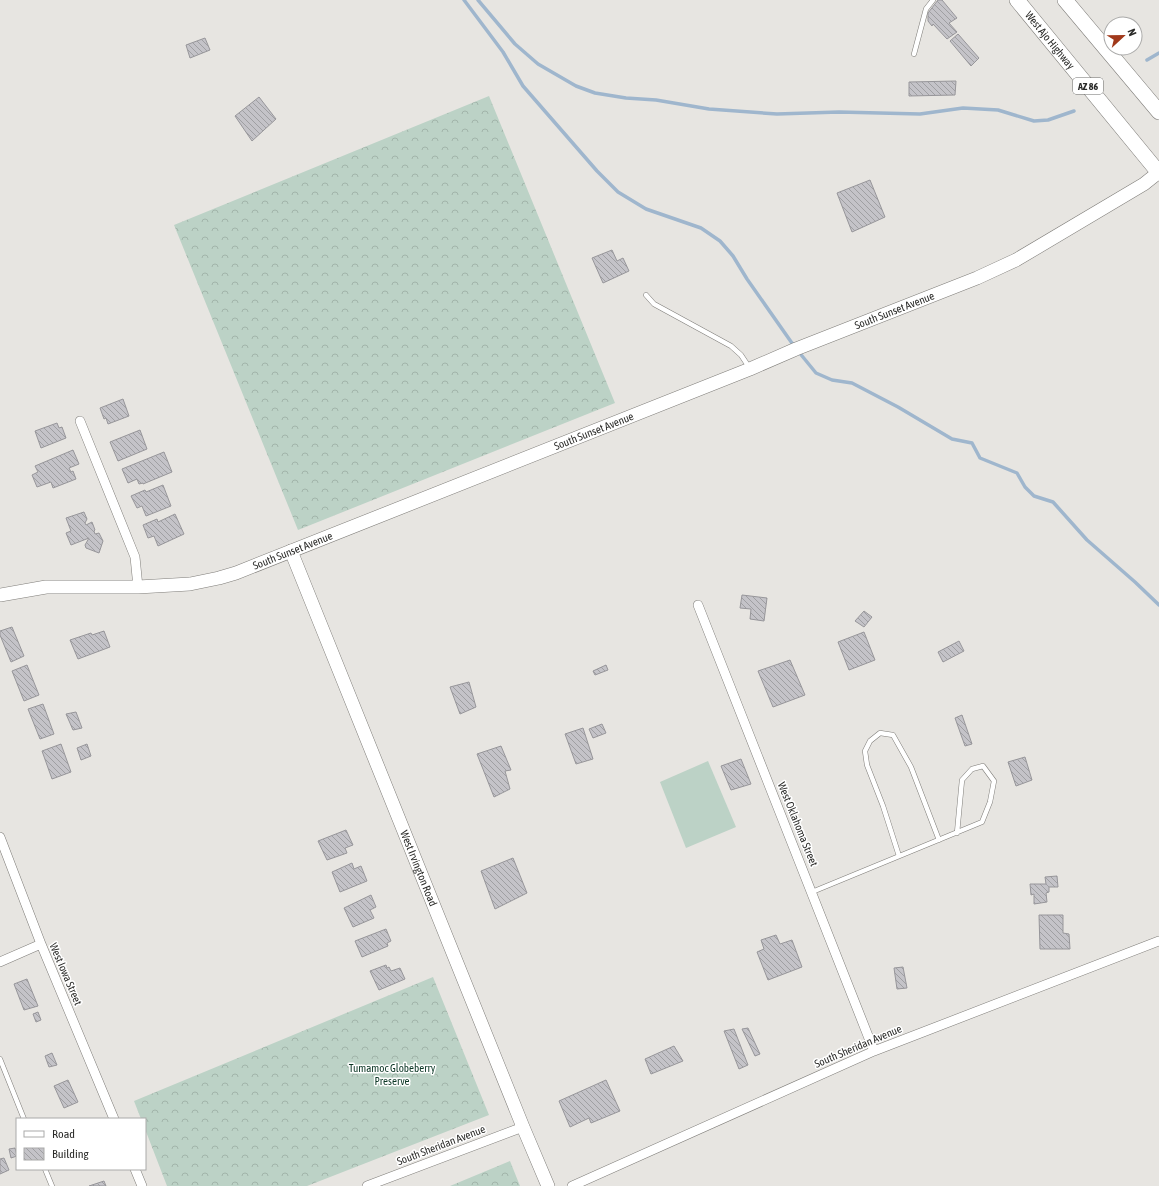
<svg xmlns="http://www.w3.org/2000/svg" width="1159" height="1186" font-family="'Asap Condensed',sans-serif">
  <defs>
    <pattern id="forest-crowns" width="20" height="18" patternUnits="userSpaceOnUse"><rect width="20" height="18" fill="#bcd2c6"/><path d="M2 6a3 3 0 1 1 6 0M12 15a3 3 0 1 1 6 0" fill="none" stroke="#a2b4aa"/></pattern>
    <pattern id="building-back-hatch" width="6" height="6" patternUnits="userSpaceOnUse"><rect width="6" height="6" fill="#c4c3c8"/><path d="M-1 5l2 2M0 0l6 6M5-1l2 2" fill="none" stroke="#9f9fa2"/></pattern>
  </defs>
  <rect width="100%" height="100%" fill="#e7e5e1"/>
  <!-- forest -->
  <path fill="url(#forest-crowns)" d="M489 96 615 403 298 530 174 225Z
    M433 977 489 1115 307 1186H167L145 1129V1119H141L134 1101Z
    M510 1161 520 1186H450Z"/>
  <!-- pitch -->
  <path fill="#bcd2c6" d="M708 761 736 827 686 848 660 782Z"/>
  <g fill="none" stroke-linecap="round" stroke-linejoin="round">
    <!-- stream -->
    <path stroke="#9fb6cd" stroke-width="3.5" d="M464 0 503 52 523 86 597 171 618 192 646 209 701 228 720 241 733 256 747 279 794 346
      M478 0 515 44 538 64 576 86 595 93 626 98 656 100 709 109 777 114 839 112 920 114 963 108 998 110 1034 121 1048 120 1074 111
      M1147 60 1159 53
      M798 351 816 373 832 380 852 383 898 407 952 439 972 443 980 458 1017 473 1025 487 1034 496 1053 502 1087 540 1135 582 1159 605"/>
  </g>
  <!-- building -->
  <path fill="url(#building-back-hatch)" stroke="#97969a" d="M938 0H942L957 18 949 23 957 32 947 39 933 24 932 26 928 21V13Z
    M958 34 979 58 971 66 950 41Z
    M205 38 210 50 190 58 186 45Z
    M956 81 955 95 909 96V82Z
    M259 97 276 119 252 141 235 116Z
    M870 180 885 217 852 232 837 193Z
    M612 250 617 261 623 258 629 271 603 283 592 258Z
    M123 399 129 416 108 424 106 418 104 419 100 408Z
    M57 423 59 428 62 427 66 438 41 448 35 431Z
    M140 430 147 449 118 461 110 442Z
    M73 450 79 464 69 468 71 472 73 471 76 479 53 488 51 482 37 487 32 475 38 472 35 466Z
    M164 452 172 472 143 484V483L139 484 137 479 128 483 122 469Z
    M163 485 171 506 146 516 142 506 137 508 131 496 145 490 146 492Z
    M84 512 87 519 85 523 86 525 92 522 95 530 94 531 95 534 99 533 103 541 99 553 86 548 85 545 89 538 71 545 66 533 71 531 66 518Z
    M175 514 184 534 158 546 154 536 148 538 143 525 157 519 158 522Z
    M742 595 767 598 764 621 750 619 751 609 740 608Z
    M864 611 872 617 864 627 855 621Z
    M12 627 24 656 11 662 0 635V631Z
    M104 631 110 647 78 659 70 640 91 633 92 635Z
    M864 632 875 660 849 670 838 642Z
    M959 641 964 651 943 662 938 652Z
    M790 660 805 695 773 707 758 671Z
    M27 665 39 695 24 701 12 671Z
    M606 665 608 670 595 675 593 671Z
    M469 682 476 707 460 714 450 687Z
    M43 704 54 734 40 739 28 709Z
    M76 712 82 728 73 730 66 714Z
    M962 715 972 744 965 746 955 718Z
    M602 724 606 733 593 738 589 729Z
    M583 728 593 759 576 764 565 734Z
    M61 744 71 772 52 779 42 751Z
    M87 744 91 756 81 760 77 748Z
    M501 746 511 770 505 771 510 789 494 797 477 754Z
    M1025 757 1032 780 1016 786 1008 762Z
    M741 759 751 784 731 790 721 766Z
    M346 830 353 845 345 848 347 853 327 860 318 841Z
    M513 858 527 893 495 909 481 871Z
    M352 863 354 869 361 866 367 881 340 892 332 872Z
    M1057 876 1058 887H1049V892L1046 893 1047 902 1034 904V894L1031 895 1030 884H1046L1045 877Z
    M371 895 376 907 370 910 374 918 353 927 344 908Z
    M1039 915H1063V933L1069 934 1070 949H1040Z
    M386 929 391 941 387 943 388 946 362 957 355 941Z
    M776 935 780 944 792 940 802 967 768 980 757 952 764 949 761 940Z
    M386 965 387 968 389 967 391 971 400 968 405 979 379 990 370 971Z
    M903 967 907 988 897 989 894 968Z
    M27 979 38 1006 24 1010 14 984Z
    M38 1012 41 1020 36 1022 33 1014Z
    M748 1028 760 1054 755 1056 742 1029Z
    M734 1029 748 1065 739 1069 724 1031Z
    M674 1046 683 1061 651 1074 645 1059Z
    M52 1053 57 1065 49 1067 45 1056Z
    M68 1080 78 1102 64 1108 54 1086Z
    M606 1080 620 1111 591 1123 589 1118 570 1127 559 1101Z
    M15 1148 17 1156 11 1158 9 1149Z
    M4 1158 9 1170 0 1174V1159Z
    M104 1181 106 1186H89Z"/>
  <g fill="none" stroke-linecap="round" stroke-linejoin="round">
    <!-- lane casing -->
    <g stroke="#7f7d79" stroke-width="5.5">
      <path id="lane" d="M914 54 926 9 933 0
        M646 295 654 304 731 346 741 355 749 367
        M899 856 883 806 867 765 865 751 870 741 880 733 893 735 911 767 939 840
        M812 892 982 822 990 802 994 781 983 766 972 769 962 780 957 833
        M0 1059 24 1119
        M45 1169 52 1186"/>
    </g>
    <!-- street casing -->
    <g stroke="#7f7d79" stroke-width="10">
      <path id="street" d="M80 421 135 557 138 587
        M698 605 874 1051
        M0 837 41 944 114 1119
        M0 962 41 944
        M135 1169 142 1186
        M367 1186 523 1127
        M572 1186 874 1051 1159 941"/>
    </g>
    <!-- secondary casing -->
    <g stroke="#7f7d79" stroke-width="14">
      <g id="secondary">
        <path id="s1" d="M291 551 523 1127 548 1186"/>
        <path id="s2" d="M0 595 46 587H138L190 584 219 578 236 573 750 369 796 349 977 278 1016 260 1144 184 1159 172"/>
      </g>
    </g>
    <!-- primary casing -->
    <g stroke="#7f7d79" stroke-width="16">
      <g id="primary">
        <path id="s3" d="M1017 0 1159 173"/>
        <path d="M1065 0 1159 112"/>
      </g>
    </g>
    <!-- lane -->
    <use href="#lane" stroke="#fff" stroke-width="4.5"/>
    <!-- street -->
    <use href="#street" stroke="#fff" stroke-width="9"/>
    <!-- secondary -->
    <use href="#secondary" stroke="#fff" stroke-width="13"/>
    <!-- primary -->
    <use href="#primary" stroke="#fff" stroke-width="15"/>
  </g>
  <g text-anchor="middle" stroke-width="3" stroke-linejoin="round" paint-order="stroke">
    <!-- shield labels -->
    <rect fill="#fff" stroke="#6b6b69" stroke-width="1" x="1073" y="78" width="30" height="16" rx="3"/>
    <g font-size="10" font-weight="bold" fill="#2b2b29">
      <text x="1088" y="90">AZ 86</text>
    </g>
    <!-- street labels -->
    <g font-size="11" fill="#2b2b29" stroke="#fff">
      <text dy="4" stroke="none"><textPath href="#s3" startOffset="52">West Ajo Highway</textPath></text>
      <text dy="4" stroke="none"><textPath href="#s2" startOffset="947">South Sunset Avenue</textPath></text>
      <text dy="4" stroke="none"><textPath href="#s2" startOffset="623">South Sunset Avenue</textPath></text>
      <text dy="4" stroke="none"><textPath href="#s2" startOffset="299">South Sunset Avenue</textPath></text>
      <text transform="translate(798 824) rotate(68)" y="4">West Oklahoma Street</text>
      <text dy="4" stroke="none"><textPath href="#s1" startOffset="342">West Irvington Road</textPath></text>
      <text transform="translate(66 974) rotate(67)" y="4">West Iowa Street</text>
      <text transform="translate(858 1046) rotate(-23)" y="4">South Sheridan Avenue</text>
      <text transform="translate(441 1145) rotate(-21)" y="4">South Sheridan Avenue</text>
    </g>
    <!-- park labels -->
    <g font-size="11" fill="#0a3624" stroke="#fff">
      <text x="392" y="1072">Tumamoc Globeberry<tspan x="392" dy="13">Preserve</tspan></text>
    </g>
  </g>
  <!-- legend -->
  <rect x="16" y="1118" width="130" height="52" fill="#ffffff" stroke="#aaaaa9"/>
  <rect x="24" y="1131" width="20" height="6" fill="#ffffff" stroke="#aaaaa9"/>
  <text x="52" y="1138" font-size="12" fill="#2b2b29">Road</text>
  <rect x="24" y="1148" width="20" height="12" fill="url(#building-back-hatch)" stroke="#aaaaa9"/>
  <text x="52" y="1158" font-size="12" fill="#2b2b29">Building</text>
  <!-- north arrow -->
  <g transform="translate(1123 36) rotate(68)"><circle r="19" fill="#ffffff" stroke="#aaaaa9"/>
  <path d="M0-3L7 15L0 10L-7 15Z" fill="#a1391b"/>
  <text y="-6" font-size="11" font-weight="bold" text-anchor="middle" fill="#2b2b29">N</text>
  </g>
</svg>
